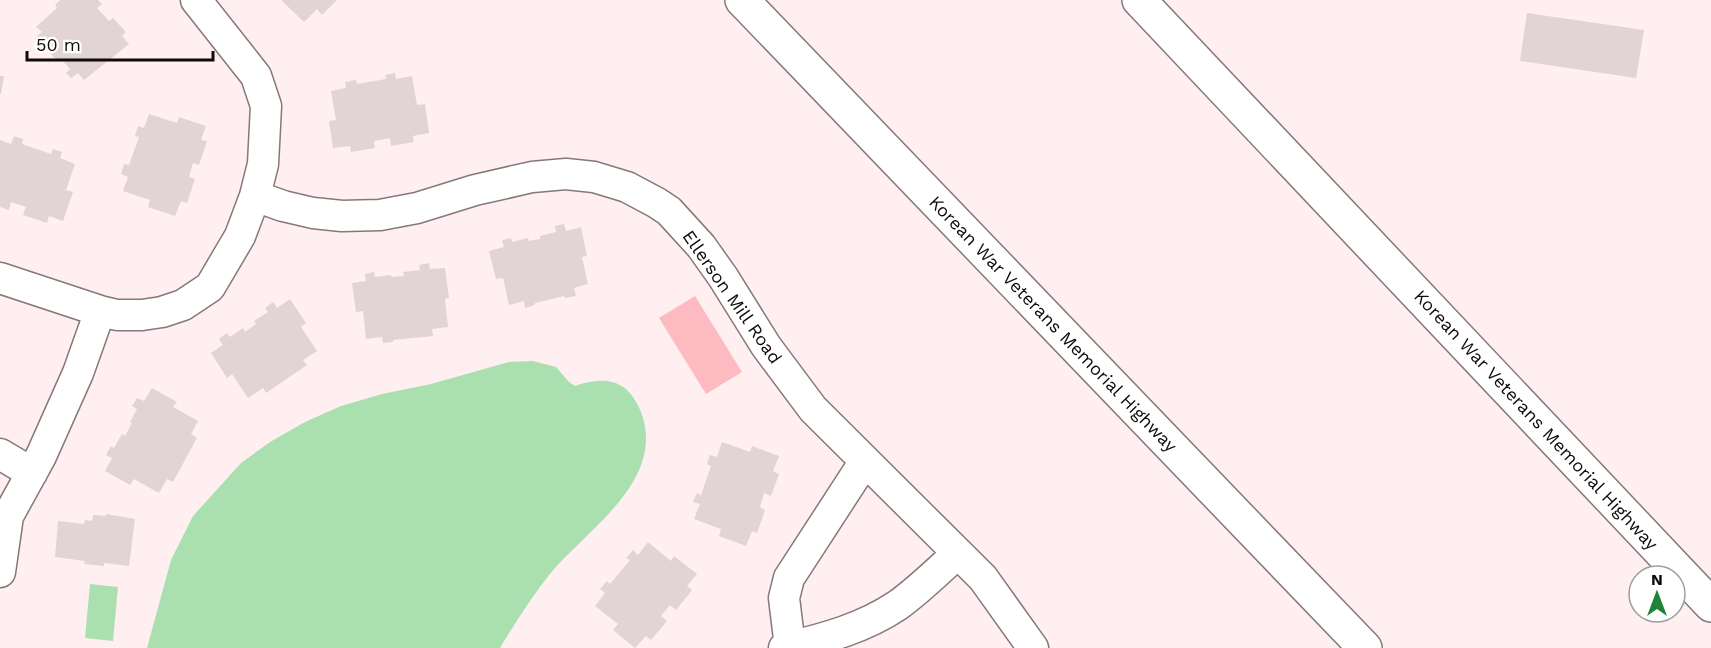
<svg xmlns="http://www.w3.org/2000/svg" width="1711" height="648" font-family="'Work Sans',sans-serif">
  <rect width="100%" height="100%" fill="#ffeff0"/>
  <!-- green -->
  <path fill="#fdbac1" d="M695 296 742 372 706 394 659 318Z"/>
  <!-- water -->
  <path fill="#aadfaf" d="M533 361 556 367 569 382 575 386C593 380 612 377 627 390 635 398 642 411 644 422 659 486 584 532 549 575 531 598 515 623 500 648H147L171 560 193 516 241 463 270 442 305 422 341 406 382 394 431 384 509 362Z
    M90 584 118 587 113 641 85 638Z"/>
  <!-- building -->
  <path fill="#e2d3d4" d="M60 0H98L102 4 97 8 109 21 113 18 126 32 122 36 129 44 84 80 78 73 71 78 66 73 70 69 61 59 58 62 51 54 54 51 44 40 40 44 35 38 42 32 36 27 57 8 55 5Z
    M281 0H337L322 15 317 9 304 22Z
    M1527 13 1644 30 1636 78 1520 61Z
    M395 73 396 79 412 76 417 105 425 104 429 133 413 136 414 142 391 146 390 138 374 141 375 148 351 152 350 146 333 148 329 121 336 120 331 91 346 88 345 82 356 80 357 84 386 79 385 75Z
    M0 76H4L1 94H0Z
    M149 114 177 123 179 117 206 126 201 140 207 141 199 165 193 163 189 177 195 179 187 203 181 201 175 216 148 207 150 200 123 191 128 177 121 174 124 164 129 165 139 137 135 136 138 126 144 128Z
    M14 136 23 139 22 144 51 154 53 149 62 152 60 158 75 164 66 190 73 192 63 221 49 216 47 223 23 215 26 207 11 202 9 210 0 207V140L11 144Z
    M564 224 566 231 581 227 587 256 582 257 588 284 574 288 576 296 565 298 564 296 535 303V305L525 308 524 301 509 305 503 278 496 279 489 251 504 247 502 240 511 238 512 242 528 238 529 241 540 239V236L556 232 555 226Z
    M429 263 430 269 445 268 449 298 445 299 448 327 432 329 433 336 393 340V342L383 343 382 337 366 339 363 311 356 312 352 283 366 281 365 274 374 272 375 277 391 275 392 277 404 276 403 272 420 270 419 265Z
    M290 299 306 323 301 327 317 351 303 360 307 365 266 393 263 388 248 398 232 374 227 378 211 353 223 345 219 339 227 333 230 337 243 328 245 332 256 324 254 321 268 312 265 308 273 302 277 308Z
    M152 388 177 402 173 407 198 421 191 434 197 438 173 482 167 479 159 493 134 479 130 485 105 471 112 458 106 455 111 446 114 448 122 434 125 436 132 423 130 422 137 409 132 406 137 398 144 401Z
    M722 442 750 452 752 446 779 456 773 471 779 474 771 496 764 493 760 507 765 510 757 533 752 531 746 546 719 536 721 529 694 519 700 504 693 502 697 493 701 495 711 466 707 464 710 455 717 457Z
    M106 514 135 519 129 566 104 563V566L84 564 85 561 55 557 58 521 84 524 85 520 92 521 93 515 106 516Z
    M648 542 671 561 674 556 697 574 687 586 692 590 676 610 670 605 661 616 667 621 651 640 646 636 635 648 613 630 618 624 595 606 605 593 600 589 607 581 610 584 630 560 626 558 633 550 638 555Z"/>
  <g fill="none" stroke-linecap="round" stroke-linejoin="round">
    <!-- minor casing -->
    <g stroke="#867879" stroke-width="33">
      <path id="minor" d="M255 196 283 206 313 213 342 216 380 215 417 208 475 190 532 177 566 174 594 177 627 187 657 203 669 211 701 246 723 277 766 346 813 409 983 578 1033 648
        M0 278 100 311 117 315H142L162 312 183 305 210 287 240 236 255 196 263 164 266 106 256 76 196 0
        M0 454 32 473
        M0 572 8 516 41 456 78 373 100 311
        M790 647 784 598 789 578 865 461
        M784 648C824 639 864 628 898 605 919 590 939 570 958 553"/>
    </g>
    <!-- highway casing -->
    <g stroke="#867879" stroke-width="36">
      <path id="highway" d="M742 0 1365 648
        M1139 0 1711 605"/>
    </g>
    <!-- minor -->
    <use href="#minor" stroke="#fff" stroke-width="30"/>
    <!-- highway -->
    <use href="#highway" stroke="#fff" stroke-width="33"/>
  </g>
  <g text-anchor="middle" stroke-width="4.5" stroke-linejoin="round" paint-order="stroke">
    <!-- street labels -->
    <g font-size="18" fill="#100b0b" stroke="#fff">
      <text transform="translate(732 297) rotate(55)" y="6">Ellerson Mill Road</text>
      <text transform="translate(1053 324) rotate(46)" y="6">Korean War Veterans Memorial Highway</text>
      <text transform="translate(1536 420) rotate(47)" y="6">Korean War Veterans Memorial Highway</text>
    </g>
  </g>
  <!-- north arrow -->
  <g transform="translate(1657 594)"><circle r="28" fill="#ffffff" stroke="#9f9d9d" stroke-width="1.5"/>
  <path d="M0-4.5L10 22L0 15L-10 22Z" fill="#208438"/>
  <text y="-9" font-size="16" font-weight="bold" text-anchor="middle" fill="#100b0b">N</text>
  </g>
  <!-- scale -->
  <path d="M27 51v9h186v-9" fill="none" stroke="#100b0b" stroke-width="3"/>
  <text x="36" y="51" font-size="18" fill="#100b0b" stroke="#ffffff" stroke-width="4.5" paint-order="stroke">50 m</text>
</svg>
